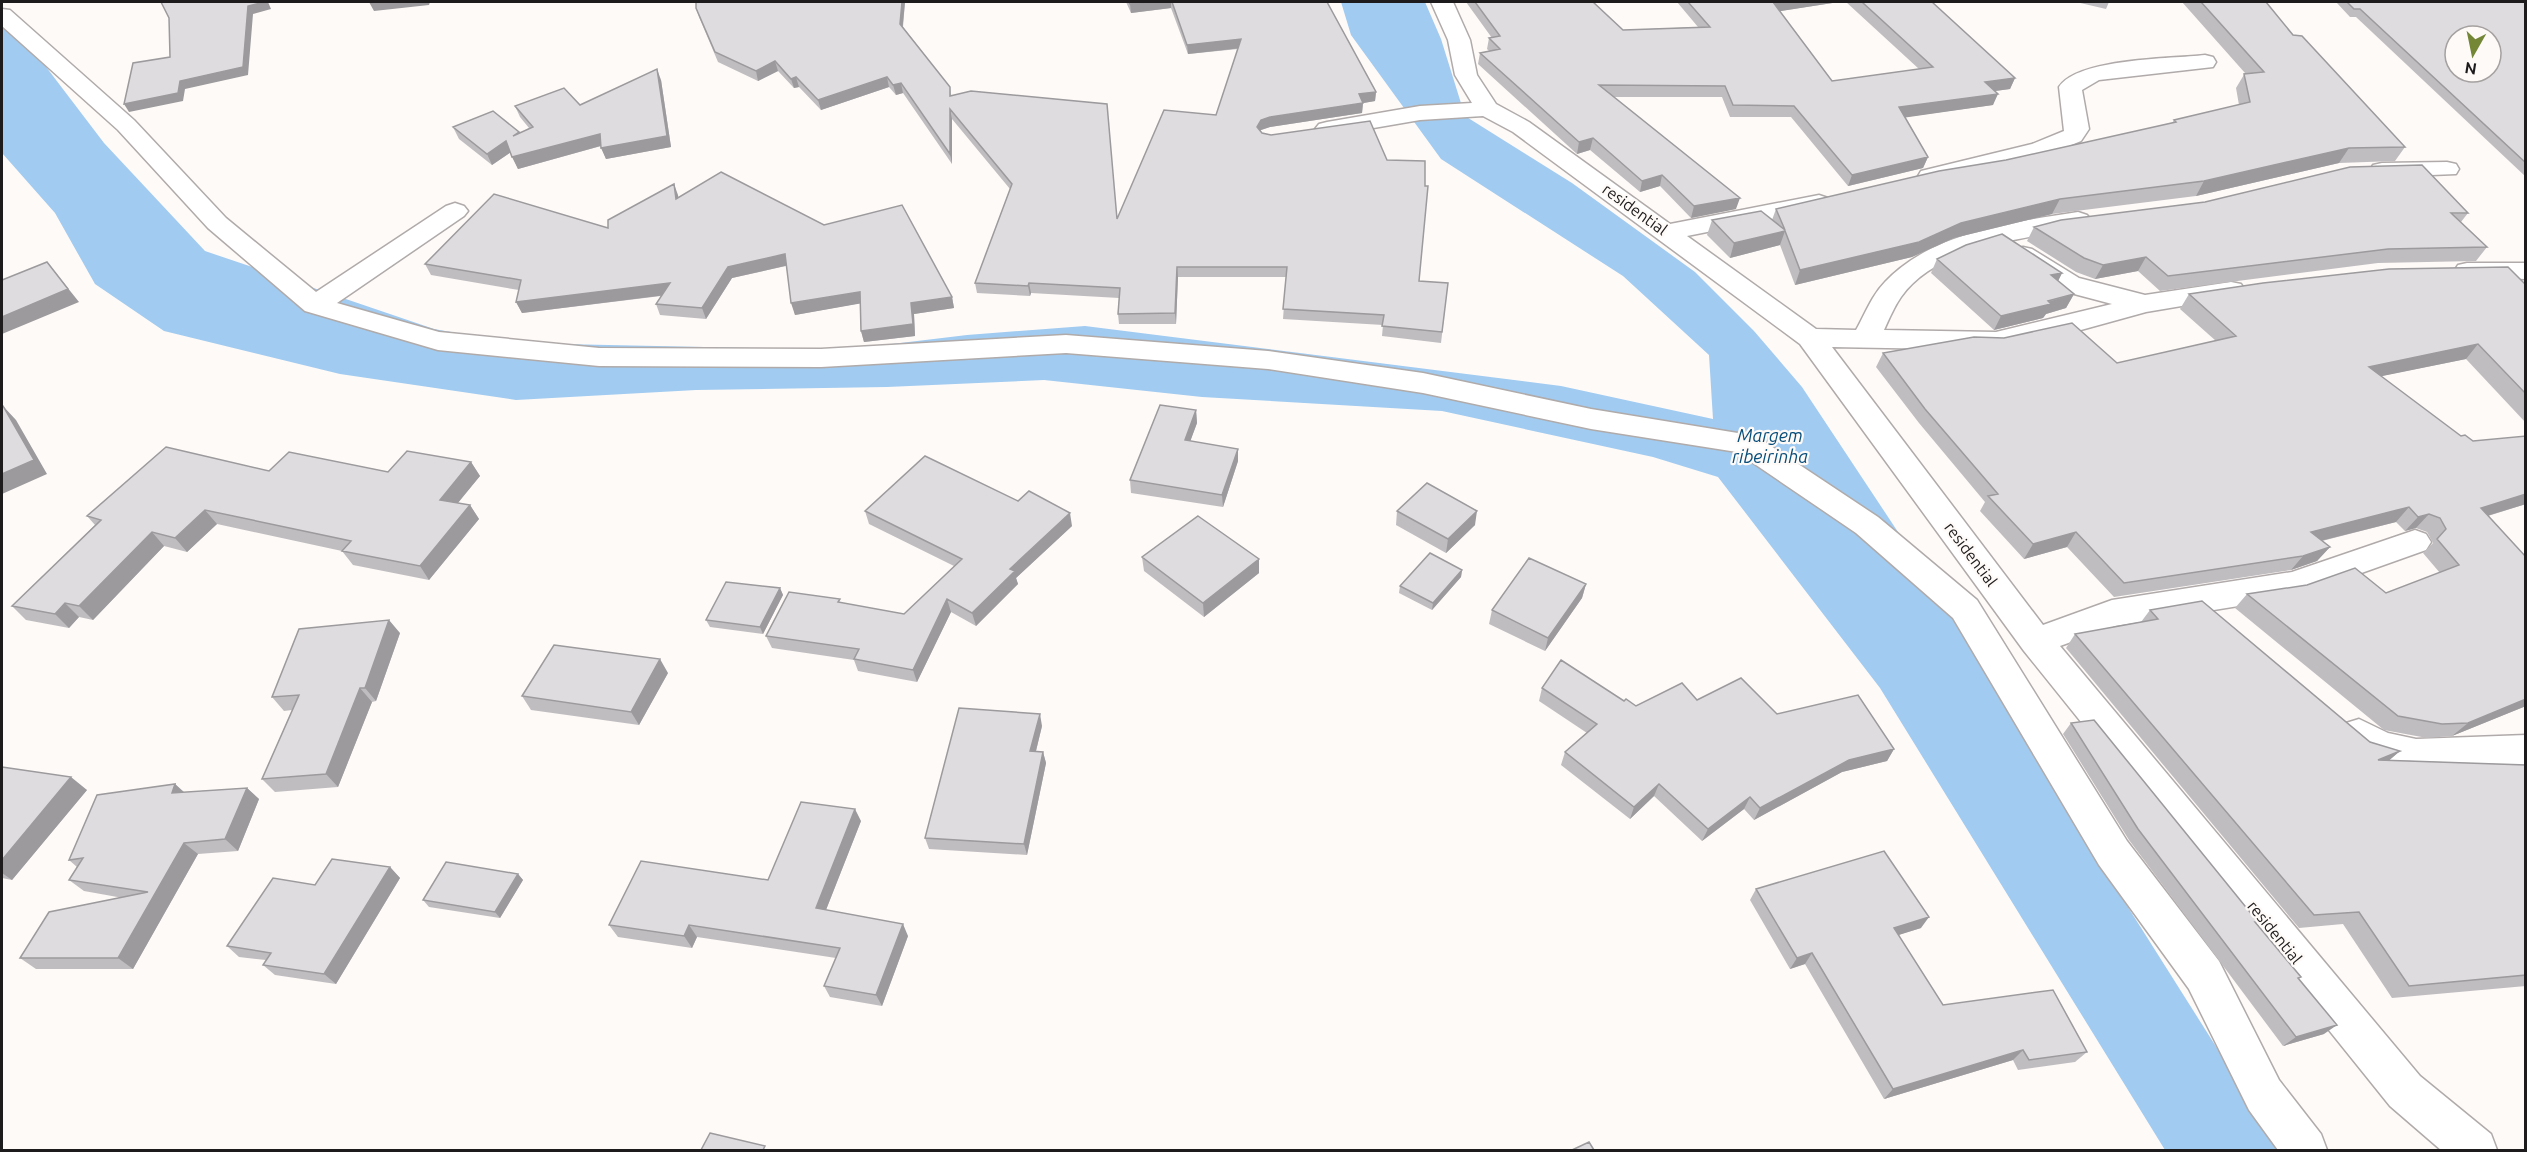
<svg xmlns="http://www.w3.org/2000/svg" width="2527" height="1152" font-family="Ubuntu,sans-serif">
  <rect width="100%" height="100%" fill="#fefaf8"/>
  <!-- water -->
  <path fill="#a1cbf0" d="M1341 2H1425L1441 39 1465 116 1572 183 1695 272 1754 331 1802 387 1990 671 2090 847 2251 1102 2293 1150H2165L1880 688 1718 477 1653 457 1442 411 1202 397 1044 380 887 387 696 390 516 400 340 374 164 331 95 284 55 213 2 153V9L104 143 205 251 434 329 513 343 842 350 967 335 1085 326 1561 386 1713 419 1709 355 1623 276 1441 159 1351 35Z"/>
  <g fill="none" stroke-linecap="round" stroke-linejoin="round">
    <!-- minor casing -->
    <g stroke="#b0abaa" stroke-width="3">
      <path id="minor" d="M1431 2H1453L1470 40 1477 75 1496 104 1529 122 1670 224 1819 195 1828 198 1832 203 1828 208 1687 236 1816 329 1856 330C1865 314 1872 295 1885 282 1932 232 2014 222 2078 212L2087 215 2091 220 2087 225C2029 240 1939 243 1901 297 1894 307 1889 319 1884 330L1996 332 2112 304 2059 290 2014 261 2010 255 2014 249 2023 247 2032 249 2079 278 2145 295 2231 282 2241 284 2245 290 2241 296 2146 312 2041 341 1996 350 1832 347 2043 625 2112 600 2292 572 2415 530 2426 534 2431 542 2426 550 2294 597 2115 626 2060 646 2420 1076 2491 1134 2497 1150H2441L2390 1106 2024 651 1800 344 1513 132 1483 116 1420 120 1327 136 1319 134 1315 129 1319 124 1327 122 1420 106 1472 103 1455 75 1448 40Z
        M2 9 10 10 134 120 226 218 316 292 446 206 455 203 464 206 468 211 464 216 337 303 439 332 599 348 821 349 1066 335 1268 351 1423 373 1591 409 1756 436 1878 517 1977 600 2127 841 2219 961 2279 1080 2321 1134 2327 1150H2278L2249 1110 2189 989 2099 865 1953 618 1856 533 1737 452 1591 429 1423 393 1268 369 1066 353 821 367 599 366 438 350 305 311 208 228 118 130 2 26Z
        M2205 55 2213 57 2216 62 2213 67 2099 80 2082 90 2089 129 2081 141 2049 154 1930 183 1921 181 1918 176 1921 171 2032 144 2064 131 2059 87C2078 58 2171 59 2205 55Z
        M2447 162 2456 164 2459 169 2456 174 2382 177 2373 175 2370 170 2373 165 2382 163Z
        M2467 263H2526V279L2458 277 2454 271 2458 265Z
        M2359 719 2388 733 2416 739 2526 735V765C2479 768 2366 785 2341 734L2346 723Z"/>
    </g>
    <!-- minor -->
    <use href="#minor" fill="#fff" fill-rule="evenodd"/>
  </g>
  <!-- wall -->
  <path fill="#c0bdc0" d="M905 2 903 27 950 87 951 95 1117 219 1216 115 1238 49 1188 54 1171 8 1131 13 1126 2H1327L1376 92 1375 101 1363 103 1362 113 1270 127 1261 130 1260 131 1419 281 1448 283 1441 343 1382 336 1383 325 1283 319 1286 277H1178L1176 324H1119L1118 314 1119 298 1031 293 1030 296 977 293 975 283 1010 189 952 119V164L903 93 896 95 889 87 821 110 799 87 794 88 778 71 758 81 718 62 699 17 696 8Z
    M1466 2H1593L1623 30 1698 27 1677 2H1839L1780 11 1832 81 1919 69 1846 2H1932L2015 78 2010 89 1995 91 1993 105 1905 117 1928 157 1923 168 1848 186 1791 117H1730L1722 97H1614L1736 209 1691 218 1660 186 1640 192 1590 150 1577 154 1478 64 1480 53 1489 51 1487 49 1489 38H1492Z
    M2076 2H2109L2106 9Z
    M2182 2H2266L2293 35 2405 147 2395 161 2339 163 2196 196 2052 214 1954 238 1912 257 1795 285 1780 245 1730 258 1707 235 1712 220H1772L1776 209 2006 160 2172 123 2174 120 2239 105 2236 88 2245 73Z
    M2336 2H2526V177L2356 17H2350Z
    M661 80 671 147 606 159 601 146 518 169 511 152 492 165 459 139 453 127 519 132 520 133 529 128 520 117 515 106 580 105Z
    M678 195V198L952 297 954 308 914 314 915 336 864 342 861 331V303L795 315 786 266 732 278 706 319 660 315 656 304 661 296 522 313 516 302 519 290 431 275 425 264 608 228Z
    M2468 213 2461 222 2487 247 2476 261 2378 263 2160 291 2138 271 2095 279 2076 272 2027 241 2034 227 2061 220Z
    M1937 259 2062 273 2058 281 2074 294 2066 308 2046 314 2043 318 1994 330 1931 273Z
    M2526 285V423L2466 359 2381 376 2526 504 2488 516 2526 557V706L2452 736 2427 738 2384 730 2235 608 2247 594 2386 593 2440 573 2423 553 2433 543 2427 532 2416 528 2405 531 2396 522 2322 541 2330 547 2317 561 2291 570 2114 597 2067 547 2024 559 1980 511 1985 502 1919 423 1876 367 1883 353 2117 363 2216 341 2180 309 2189 294Z
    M1196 410 1197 423 1190 441 1238 449V461L1223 507 1131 493 1130 480Z
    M471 462 480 476 457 503 470 505 479 519 429 580 353 565 342 551 217 524 187 552 164 546 93 620 79 617 69 628 26 620 12 606 95 525 87 516 269 471 388 472Z
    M865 511 1072 526 1016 578 1018 584 976 626 951 612 917 682 858 671 854 660 772 648 766 636 842 603 904 614 954 566 869 524Z
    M1397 511 1475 525 1446 553 1396 525Z
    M1142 557 1259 559V573L1204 617 1144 571Z
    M1462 570 1461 577 1432 610 1399 593 1400 586Z
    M1586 584 1582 598 1545 651 1489 624 1492 610Z
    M780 588 783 595 763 634 710 627 706 620Z
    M2150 610 2370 742 2400 751 2389 760 2526 765V986L2392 998 2343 924 2299 928 2066 648 2075 634 2141 622Z
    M400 633 376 701 372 702 338 787 275 792 262 779 292 710 284 711 272 697Z
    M668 673 639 725 531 710 522 696Z
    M1542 688 1624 701 1636 706 1697 700 1777 714 1894 749 1887 761 1842 772 1754 820 1744 809 1702 841 1654 796 1630 819 1561 765 1565 752 1587 733 1539 701Z
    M2071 723 2258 922 2256 924 2301 977 2299 979 2324 1034 2283 1046 2129 840 2063 734Z
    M1042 726 1036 751 1043 752 1046 763 1027 855 929 849 925 838Z
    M2 767 87 790 12 880 2 878Z
    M175 784 184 792 247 788 259 799 238 851 198 854 133 969H36L20 958 123 898 84 891 69 880 77 867 69 860Z
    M861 821 826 910 908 936 882 1006 830 997 824 986 836 958 697 937 692 948 618 937 609 925 768 880Z
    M390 867 400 878 336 984 275 975 263 965 266 960 239 957 227 946 315 885Z
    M518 874 523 880 500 918 429 907 423 900Z
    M1756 889 1921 928 1898 935 1943 1005 2087 1052 2075 1062 2018 1070 2013 1060 1884 1099 1805 964 1790 969 1750 900Z"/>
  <!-- shaded-wall -->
  <path fill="#9c9a9c" d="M265 2H268L271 9 253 14 248 75 185 89 183 101 129 112 124 104 180 81 248 6Z
    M369 2H430L429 5 374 11Z
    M902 2H905L902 33 900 24Z
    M1146 2H1171V8L1131 13 1130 4Z
    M1773 2H1839L1769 13Z
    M1241 39 1242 48 1188 54 1187 45Z
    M775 61 778 71 758 81 756 71Z
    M657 69 661 80 671 147 606 159 601 148Z
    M796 77 799 87 794 88 791 79Z
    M887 77 889 87 821 110 818 100Z
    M2015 78 2010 89 1980 93 1985 82Z
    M901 83 903 93 896 95 893 85Z
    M1376 92 1375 101 1358 104 1359 94Z
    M1998 94 1993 105 1895 119 1899 107Z
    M1363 103 1362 113 1270 127 1261 130 1257 137V127L1261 120 1270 117Z
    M950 109 952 119V164L950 154Z
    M600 134 604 145 518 169 512 157Z
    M1593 138 1590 150 1577 154 1579 142Z
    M506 141 511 152 492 165 487 154Z
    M2349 148 2339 163 2196 196 2204 181Z
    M1928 157 1923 168 1848 186 1852 175Z
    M1662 175 1660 186 1640 192 1642 181Z
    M674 184 678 195 680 210 676 199Z
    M1740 198 1736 209 1691 218 1694 206Z
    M2060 199 2052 214 1954 238 1912 257 1795 285 1800 270 1961 223Z
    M1785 231 1780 245 1730 258 1734 243Z
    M785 254 789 265 732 278 706 319 702 308 728 267Z
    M2146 257 2138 271 2095 279 2103 265Z
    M47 262 79 302 2 334V317Z
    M1177 267 1178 277 1176 324 1175 313Z
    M2062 273 2055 287 2051 275Z
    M670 283 674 294 522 313 516 302Z
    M1029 283 1031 293 1030 296 1028 286Z
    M860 292 863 303 795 315 791 303Z
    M2074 294 2066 308 2046 314 2043 318 1994 330 2001 316Z
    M952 297 954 308 914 314 915 336 864 342 861 331 911 303Z
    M2478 344 2466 359 2358 381 2369 367Z
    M3 406 16 420 47 474 2 494Z
    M1196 410 1197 423 1186 453 1185 440Z
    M1238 449V461L1223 507 1222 495Z
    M471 462 480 476 449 514 440 500Z
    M2526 494V504L2467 522 2481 508Z
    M470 505 479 519 429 580 420 566Z
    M2409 507 2396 522 2300 546 2311 532Z
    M205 510 217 524 187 552 175 538Z
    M1477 511 1475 525 1446 553 1448 539Z
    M1070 513 1072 526 1016 578 1018 584 976 626 972 613 1010 569Z
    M2429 514 2416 528 2405 531 2418 517Z
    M152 532 164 546 93 620 79 606Z
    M2076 532 2067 547 2024 559 2033 544Z
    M2330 547 2317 561 2291 570 2303 556Z
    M1259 559V573L1204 617 1203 603Z
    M1462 570 1461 577 1432 610 1433 603Z
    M1586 584 1582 598 1545 651 1548 638Z
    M780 588 783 595 763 634 760 627Z
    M947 599 951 612 917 682 913 670Z
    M65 603 79 617 69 628 55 614Z
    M389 620 400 633 376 701 365 688Z
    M660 659 668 673 639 725 631 712Z
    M360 688 372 702 338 787 326 774Z
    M2526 699V706L2452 736 2468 723Z
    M1040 714 1042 726 1033 763 1030 751Z
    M1894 749 1887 761 1842 772 1754 820 1760 808 1849 760Z
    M2400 751 2385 764 2378 760Z
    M1043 752 1046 763 1027 855 1024 844Z
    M71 777 87 790 12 880 2 873V860Z
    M175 784 188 796 172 793Z
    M1659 784 1654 796 1630 819 1634 807Z
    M247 788 259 799 238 851 225 839Z
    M1750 797 1744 809 1702 841 1708 829Z
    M855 809 861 821 822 920 816 908Z
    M184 843 198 854 133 969 118 958Z
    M390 867 400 878 336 984 324 974Z
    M518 874 523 880 500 918 495 912Z
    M1929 917 1921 928 1886 939 1894 928Z
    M903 924 908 936 882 1006 876 995Z
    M689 925 697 937 692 948 684 936Z
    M1812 953 1805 964 1790 969 1797 958Z
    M2337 1025 2324 1034 2283 1046 2296 1037Z
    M2023 1050 2013 1060 1884 1099 1893 1089Z"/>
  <!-- building -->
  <path fill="#dfdcdf" stroke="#9c9a9c" stroke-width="1.5" fill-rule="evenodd" d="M161 2H265L248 6 243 67 180 81 178 93 124 104 133 63 170 57 169 18Z
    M696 2H902L900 24 950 87V96L971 91 1107 104 1117 219 1164 110 1216 115 1241 39 1187 45 1172 2H1327L1376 92 1359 94 1363 103 1270 117 1261 120 1257 127 1262 133 1271 135 1370 121 1387 160 1425 161V186H1428L1419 281 1448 283 1442 332 1382 326 1384 315 1283 309 1287 267H1177L1175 313 1118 314 1120 288 1029 283 1028 286 975 283 1012 184 950 109V154L901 83 893 85 887 77 818 100 796 77 791 79 775 61 756 71 715 52 696 8Z
    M1129 2H1146L1130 4Z
    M1475 2H1593L1623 30 1710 27 1688 2H1775H1773L1832 81 1933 67 1862 2H1932L2015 78 1985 82 1998 94 1899 107 1928 157 1852 175 1794 106 1733 105 1725 86 1599 85 1740 198 1694 206 1662 175 1642 181 1593 138 1579 142 1480 53 1500 49 1489 38 1500 36Z
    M2201 2H2266L2293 35 2302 36 2405 147 2349 148 2204 181 2060 199 1961 223 1919 242 1800 270 1785 231 1734 243 1712 220 1761 211 1785 230 1776 209 1939 171 2006 160 2176 122 2174 120 2250 102 2244 74 2264 72Z
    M2347 2H2526V163L2360 9H2354ZM2455 36H2491V72H2455Z
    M657 69 667 136 601 148 600 134 512 157 506 141 487 154 453 127 493 111 519 132 513 136 533 127 515 106 564 88 580 105Z
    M2422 165 2468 213H2451L2487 247 2388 249 2168 276 2146 257 2103 265 2084 258 2034 227 2061 220 2205 202 2350 167Z
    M721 172 824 225 902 205 952 297 911 303 913 324 861 331 860 292 791 303 785 254 728 267 702 308 656 304 670 283 516 302 521 280 425 264 494 194 608 228V220L674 184 676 199Z
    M2002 234 2062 273 2051 275 2074 294 2048 301 2051 304 2001 316 1937 259 1966 245Z
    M47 262 68 289 2 317V280Z
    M2508 267 2526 285V394L2478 344 2369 367 2461 436 2465 435 2473 441 2526 436V494L2481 508 2526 557V699L2468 723 2442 724 2398 716 2247 594 2307 585 2355 568 2386 593 2459 565 2437 539 2446 529 2440 518 2429 514 2418 517 2409 507 2311 532 2330 547 2303 556 2124 583 2076 532 2033 544 1988 496 1998 494 1925 409 1883 353 1974 337 2004 338 2072 323 2117 363 2236 336 2189 294 2263 283 2389 269Z
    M1160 405 1196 410 1185 440 1238 449 1222 495 1130 480Z
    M2 406H3L34 460 2 474Z
    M166 447 269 471 289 452 388 472 407 451 471 462 440 500 470 505 420 566 342 551 351 541 205 510 175 538 152 532 79 606 65 603 55 614 12 606 101 520 87 516Z
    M925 456 1018 501 1029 491 1070 513 1010 569 1015 571 972 613 947 599 913 670 854 659 859 649 766 636 789 592 840 599 838 602 904 614 962 559 865 511Z
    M1427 483 1477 511 1448 539 1397 511Z
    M1198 516 1259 559 1203 603 1142 557Z
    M1430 553 1462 570 1433 603 1400 586Z
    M1529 558 1586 584 1548 638 1492 610Z
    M726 582 780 588 760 627 706 620Z
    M2202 601 2370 742 2400 751 2378 760 2526 765V975L2409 986 2359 912 2314 915 2075 634 2158 619 2150 610Z
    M389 620 365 688H360L326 774 262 779 299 695 272 697 299 629Z
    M554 645 660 659 631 712 522 696Z
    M1561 660 1624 701 1626 699 1636 706 1682 683 1697 700 1741 678 1777 714 1858 695 1894 749 1849 760 1760 808 1750 797 1708 829 1659 784 1634 807 1565 752 1597 724 1542 688Z
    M959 708 1040 714 1030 751 1043 752 1024 844 925 838Z
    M2094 720 2258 922H2255L2301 977 2298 978 2337 1025 2296 1037 2138 829 2071 723Z
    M2 767 71 777 2 860Z
    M175 784 172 793 247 788 225 839 184 843 118 958H20L49 912 148 892 69 880 83 858 69 860 97 795Z
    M801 802 855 809 816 908 903 924 876 995 824 986 840 948 689 925 684 936 609 925 641 861 768 880Z
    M1884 851 1929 917 1894 928 1943 1005 2053 990 2087 1052 2029 1060 2023 1050 1893 1089 1812 953 1797 958 1756 889Z
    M332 859 390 867 324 974 263 965 271 953 227 946 273 878 315 885Z
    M446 862 518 874 495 912 423 900Z
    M710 1133 765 1146 763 1150H701Z
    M1589 1142 1594 1150H1572Z"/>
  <g text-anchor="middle" stroke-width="4.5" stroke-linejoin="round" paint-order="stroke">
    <!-- street labels -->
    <g font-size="16" fill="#1d1b1b" stroke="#fefaf8">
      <text transform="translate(1635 209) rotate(36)" y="6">residential</text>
      <text transform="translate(1971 554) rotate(53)" y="6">residential</text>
      <text transform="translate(2275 932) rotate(51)" y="6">residential</text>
    </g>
    <!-- water labels -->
    <g font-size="18" font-style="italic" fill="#084e7b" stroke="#fefaf8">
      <text x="1770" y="442">Margem<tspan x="1770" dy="21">ribeirinha</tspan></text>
    </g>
  </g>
  <!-- border -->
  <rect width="2527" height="1152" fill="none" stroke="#1d1b1b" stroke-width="6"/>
  <!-- north arrow -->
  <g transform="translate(2473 54) rotate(189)"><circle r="28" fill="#fefaf8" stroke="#a4a1a0" stroke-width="1.5"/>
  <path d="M0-4.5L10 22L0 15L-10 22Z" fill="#748737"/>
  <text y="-9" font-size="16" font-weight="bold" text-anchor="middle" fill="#1d1b1b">N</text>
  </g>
</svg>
